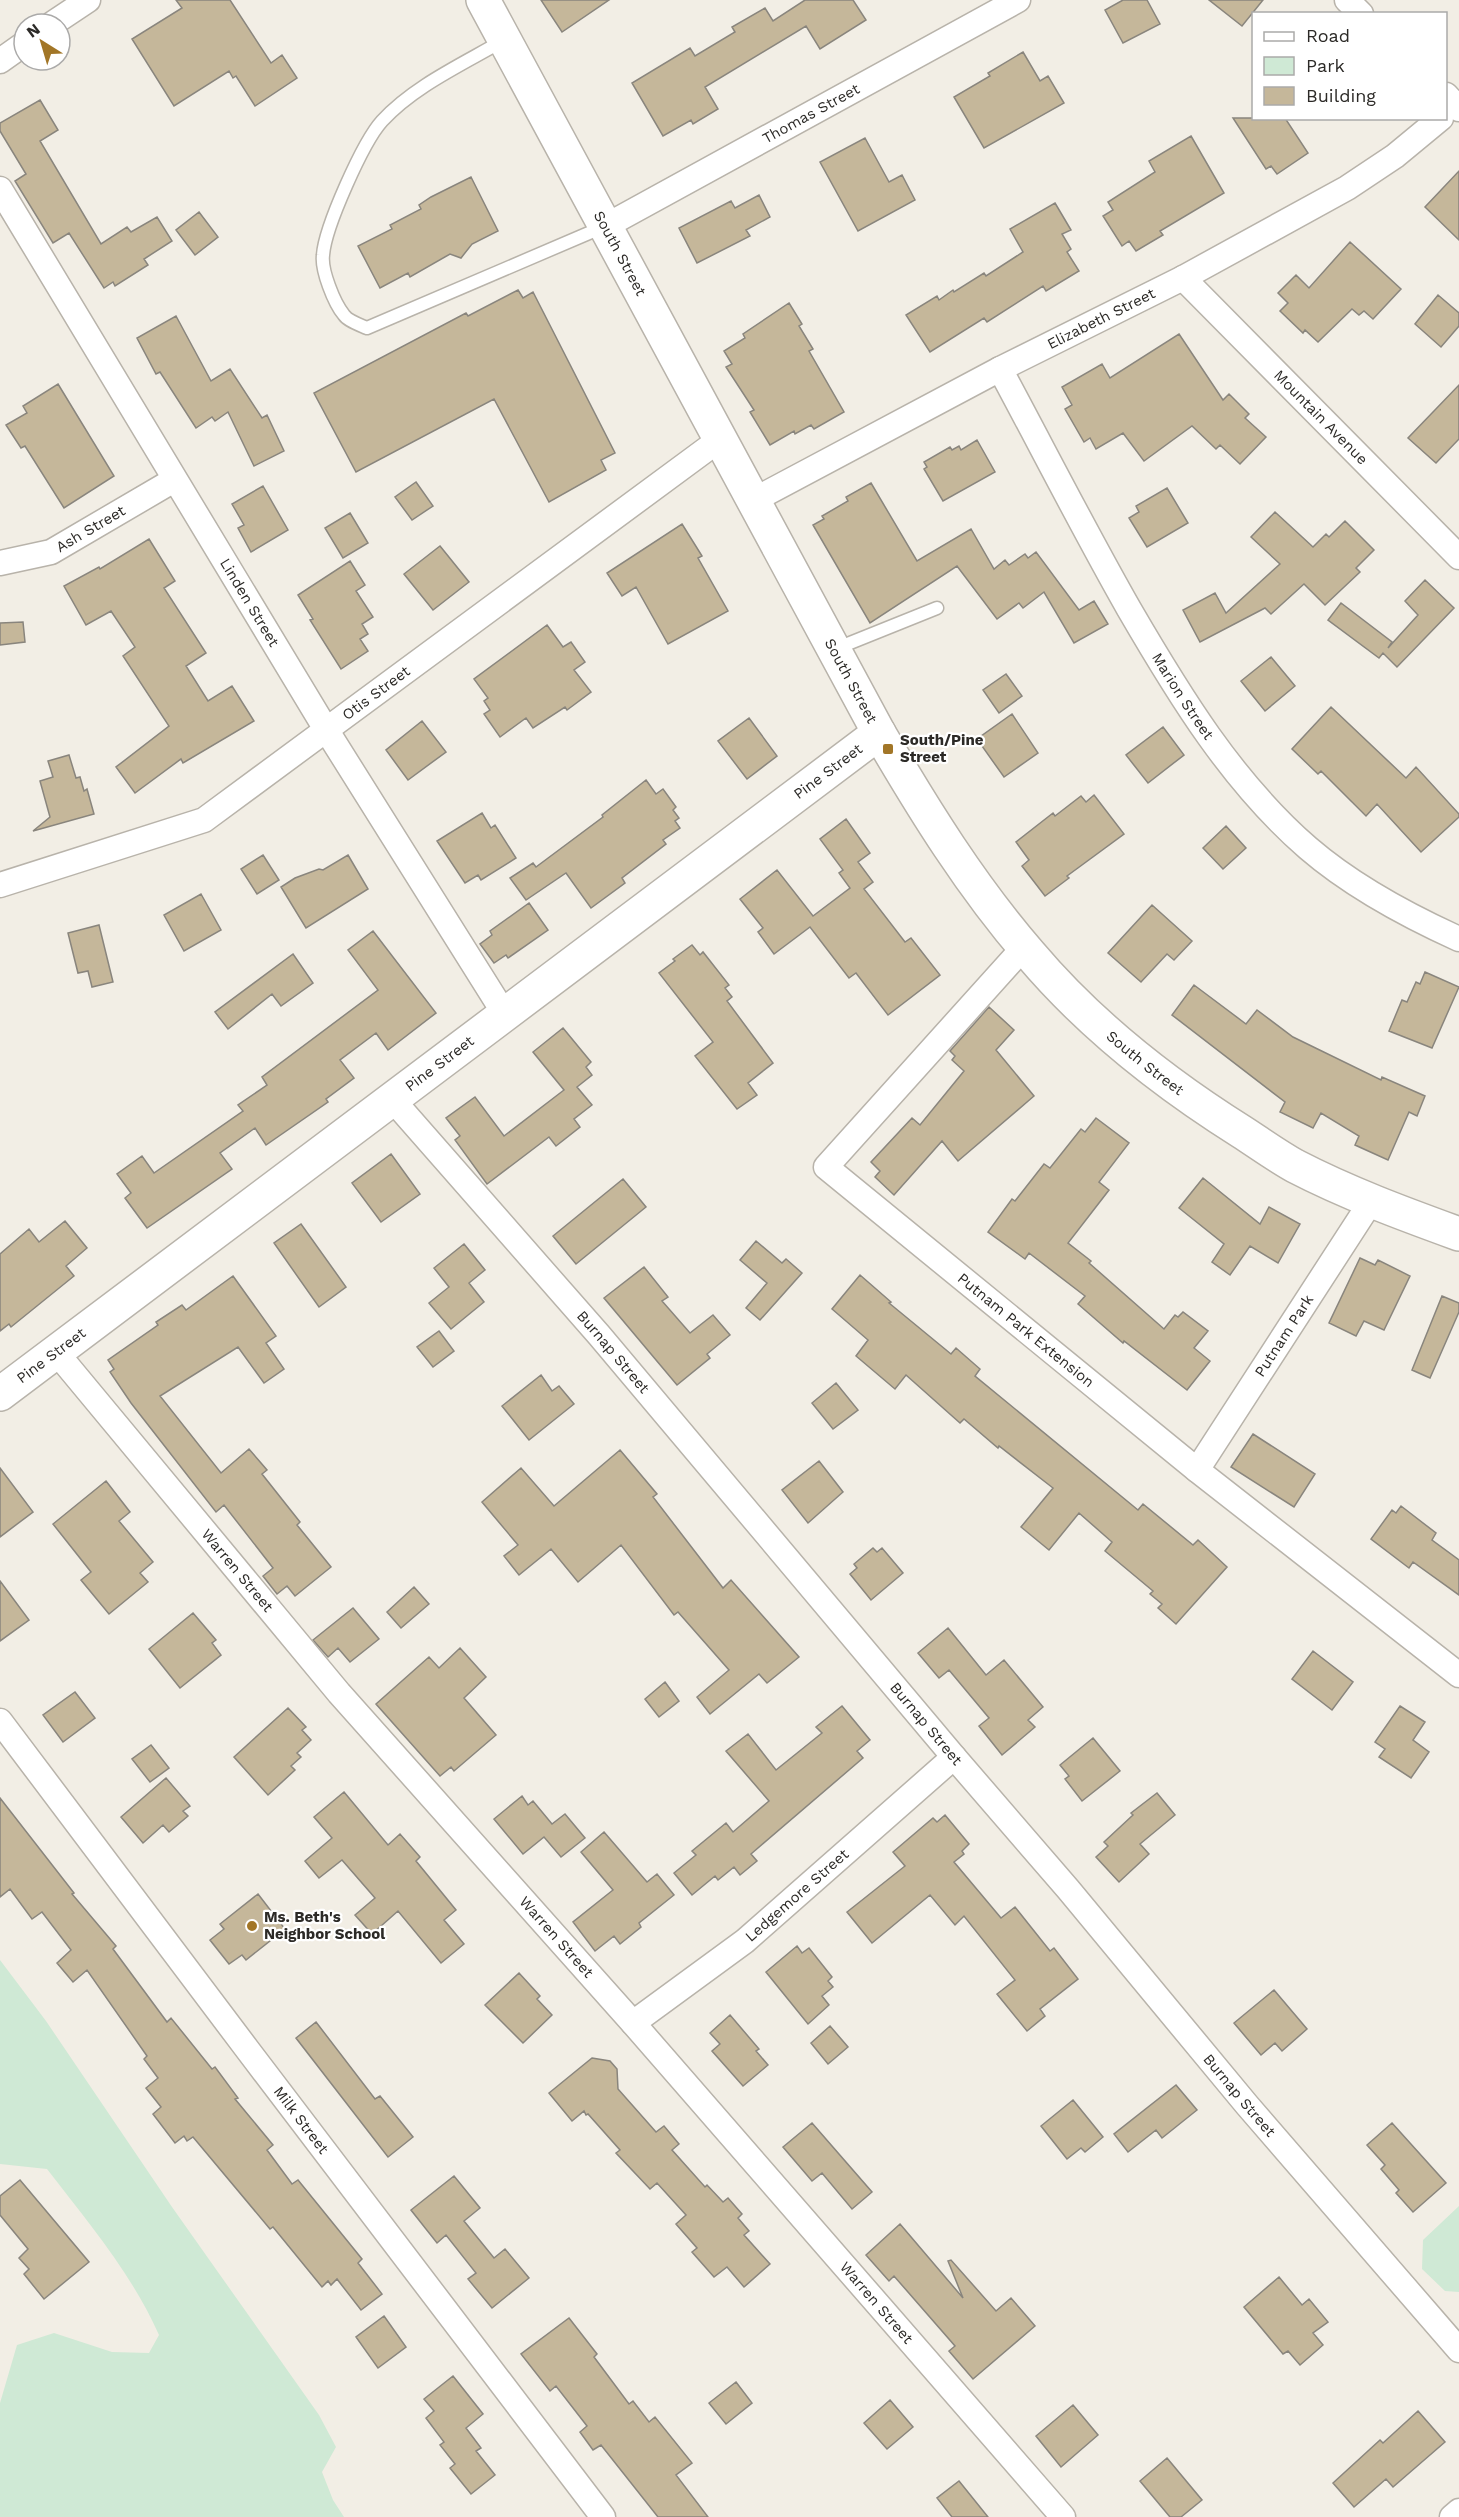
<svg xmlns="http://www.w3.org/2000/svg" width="1459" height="2517" font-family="'Work Sans',sans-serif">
  <rect width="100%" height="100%" fill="#f2eee5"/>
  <!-- green -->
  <path fill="#cfe9d5" d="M0 1960 46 2021 172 2207 319 2415 336 2447 322 2472 333 2500 344 2517H0V2403L17 2345 54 2333 112 2352 149 2353 159 2335C132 2274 88 2222 47 2169L0 2164Z
    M1459 2206V2292L1445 2291 1422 2269 1423 2240Z"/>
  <!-- building -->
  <path fill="#c5b79a" stroke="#89857d" stroke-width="1.5" d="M176 0H230L271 63 282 55 297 78 255 106 236 76 233 78 229 71 174 106 132 39 182 8Z
    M541 0H609L562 32Z
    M805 0H853L866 20 820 49 806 26 705 87 718 109 693 124 691 120 663 136 632 83 690 48 695 56 735 32 732 27 765 8 773 21Z
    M1123 0H1147L1160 24 1123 43 1105 10Z
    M1209 0H1263L1242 26Z
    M1023 52 1040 81 1048 76 1064 103 984 148 954 97 990 76 988 73Z
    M40 100 58 130 40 141 101 244 127 227 131 232 157 217 172 241 144 259 148 265 115 286 113 282 104 288 69 233 53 243 15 181 26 174 0 131V123Z
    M1233 118H1285L1308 153 1277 174 1271 166 1266 169Z
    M1191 136 1224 193 1160 231 1163 235 1136 251 1129 241 1122 246 1103 216 1113 210 1108 202 1155 172 1149 161Z
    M865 138 889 182 902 175 915 200 858 231 820 162Z
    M1459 171V240L1425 207Z
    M471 177 498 231 472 244 461 258 450 254 410 277 408 273 380 288 358 246 392 229 390 225 421 209 419 205 431 197Z
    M759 195 770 217 746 230 750 236 697 263 679 228 731 201 735 208Z
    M1055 203 1071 230 1062 234 1071 249 1067 252 1079 271 1046 291 1043 286 987 322 984 318 930 352 906 315 937 296 939 300 953 290 954 292 984 273 986 276 1023 252 1010 229Z
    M199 212 218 237 195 255 176 230Z
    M1350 242 1401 289 1373 319 1364 311 1359 315 1352 309 1318 342 1305 330 1303 333 1280 311 1288 303 1278 293 1296 275 1309 288Z
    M518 290 523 298 533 292 615 453 601 460 606 470 549 502 494 399 356 472 314 393 466 313 468 316Z
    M1438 295 1459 313V326L1441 347 1415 324Z
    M789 303 802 324 799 326 813 349 809 351 844 412 814 429 811 425 795 434 794 431 770 445 750 412 754 410 726 367 732 364 724 351 745 338 743 334Z
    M176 316 211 381 230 369 262 418 267 415 284 451 254 466 228 412 215 421 212 417 196 428 160 372 156 374 137 338Z
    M1179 334 1223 400 1229 394 1249 414 1245 418 1266 437 1240 464 1220 445 1216 449 1192 426 1144 461 1123 433 1096 449 1090 438 1084 442 1065 409 1072 405 1062 387 1102 364 1110 378Z
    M58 384 114 476 64 508 25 446 21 448 6 425 27 413 23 406Z
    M1459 385V439L1436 463 1408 438Z
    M977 440 995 472 943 501 924 469 927 467 924 462 950 447 952 450 959 446 961 450Z
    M416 482 433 506 412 520 395 497Z
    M871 483 917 561 971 529 994 569 1005 560 1009 565 1025 554 1028 558 1036 552 1079 610 1094 601 1108 624 1074 643 1044 592 1023 608 1019 603 997 619 957 566 870 623 813 525 824 519 822 516 848 501 846 497Z
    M263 486 288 530 251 552 238 528 244 525 232 504Z
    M1167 488 1188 523 1147 547 1129 518 1139 512 1136 506Z
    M1275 512 1313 547 1326 534 1329 537 1345 521 1374 550 1356 568 1360 572 1325 605 1304 584 1271 614 1265 608 1200 642 1183 610 1215 593 1226 613 1280 564 1251 537Z
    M350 513 368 543 343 558 325 528Z
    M682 524 702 556 698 558 728 611 668 644 636 587 622 596 607 573Z
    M149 539 175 581 164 588 206 653 186 666 208 701 232 686 254 721 183 763 181 759 135 793 116 767 169 726 123 656 135 647 111 611 86 625 64 586 99 567 100 569Z
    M440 546 469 582 433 610 404 574Z
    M350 561 365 585 356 591 373 617 362 624 368 634 360 639 368 651 341 669 310 620 313 619 298 595Z
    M1425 580 1454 608 1397 667 1383 653 1379 658 1328 620 1341 603 1392 642 1388 648 1418 615 1405 601Z
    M23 622 25 642 0 645V623Z
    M547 625 563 647 571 642 585 662 574 670 591 692 567 710 565 707 533 728 526 718 500 737 484 714 490 710 484 701 488 698 474 679Z
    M1271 657 1295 686 1265 711 1241 681Z
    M1006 674 1022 696 999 713 983 690Z
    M1331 707 1406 778 1416 767 1459 814V817L1421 852 1377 804 1366 816 1321 771 1318 774 1292 749Z
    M1012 714 1038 753 1004 777 977 739Z
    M749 718 777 756 747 779 718 741Z
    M422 721 446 752 408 780 386 750Z
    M1163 727 1184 755 1148 783 1126 755Z
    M69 755 76 778 80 777 84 791 87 789 94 814 33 831 50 817 40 781 53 777 48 761Z
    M646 780 656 794 663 789 676 807 673 810 679 818 675 821 680 828 663 840 666 844 622 878 625 883 591 908 566 873 526 900 510 878 533 863 536 867 603 817 602 815Z
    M1094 795 1124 834 1067 876 1069 878 1045 896 1022 866 1029 860 1016 842 1053 813 1055 816 1081 796 1086 802Z
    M482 813 491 828 495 825 516 858 481 880 478 875 465 883 437 841Z
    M846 819 870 853 858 862 873 882 864 889 905 942 911 938 940 975 888 1015 856 973 849 978 810 927 774 954 758 932 763 928 740 899 777 870 813 916 850 888 839 873 843 870 820 839Z
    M1226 826 1246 848 1223 869 1203 848Z
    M263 855 279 880 257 894 241 869Z
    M348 855 368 889 306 928 281 887 295 878 319 869 323 870Z
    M201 894 221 930 184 951 164 915Z
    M529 903 548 930 508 958 506 955 494 963 480 944 492 935 490 931Z
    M1152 905 1192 941 1174 960 1167 954 1141 982 1108 953Z
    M99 925 113 982 92 987 88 971 78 973 68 933Z
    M373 931 436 1013 388 1050 376 1033 340 1060 354 1078 326 1099 328 1102 266 1145 255 1128 220 1153 232 1169 147 1228 125 1198 131 1193 117 1174 142 1156 154 1173 243 1111 238 1105 267 1085 262 1077 378 990 348 950Z
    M692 945 700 955 703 952 729 985 725 988 732 997 727 1001 773 1063 748 1083 757 1095 737 1109 695 1056 713 1042 659 973 675 961 673 959Z
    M293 954 313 983 281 1006 272 994 228 1029 215 1012Z
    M1425 972 1459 987 1432 1048 1389 1031 1402 1000 1407 1002 1416 982 1420 984Z
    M1194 985 1246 1024 1257 1010 1293 1037 1381 1080 1382 1077 1425 1096 1417 1116 1409 1112 1388 1160 1355 1145 1359 1136 1321 1113 1313 1128 1280 1112 1285 1102 1172 1015Z
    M989 1007 1014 1030 996 1050 1034 1096 958 1161 942 1141 894 1195 875 1177 880 1171 871 1162 912 1118 920 1125 964 1071 952 1060 955 1056 950 1051Z
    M563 1028 591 1062 586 1067 592 1075 577 1087 592 1105 574 1119 580 1127 556 1146 549 1137 487 1184 455 1140 460 1136 446 1118 475 1097 504 1136 564 1090 533 1052Z
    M1096 1118 1129 1143 1099 1182 1109 1190 1068 1243 1091 1261 1089 1263 1164 1329 1175 1315 1178 1317 1183 1312 1208 1331 1194 1348 1210 1361 1187 1390 1124 1341 1123 1343 1078 1304 1085 1296 1029 1253 1025 1259 988 1232 1012 1199 1015 1201 1044 1164 1050 1168 1081 1129 1085 1132Z
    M391 1154 420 1194 381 1222 352 1183Z
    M1203 1178 1260 1224 1269 1207 1300 1224 1278 1263 1250 1246 1230 1275 1212 1262 1224 1244 1179 1208Z
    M623 1179 646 1207 576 1264 553 1236Z
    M65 1221 87 1248 66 1266 74 1276 11 1327 9 1324 0 1331V1254L29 1229 39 1242Z
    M301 1224 346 1287 319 1307 274 1243Z
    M756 1241 782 1263 786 1259 802 1273 760 1320 746 1308 767 1283 740 1260Z
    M464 1244 485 1270 469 1283 484 1302 451 1329 429 1303 449 1287 434 1268Z
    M1360 1258 1375 1265 1378 1260 1410 1276 1384 1330 1364 1321 1356 1336 1329 1323Z
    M644 1267 668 1297 662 1301 690 1333 713 1315 730 1335 707 1354 710 1358 677 1385 604 1298Z
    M860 1275 891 1302 889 1303 951 1354 956 1348 980 1369 975 1376 1138 1510 1143 1504 1193 1545 1198 1540 1227 1567 1176 1624 1158 1608 1162 1604 1150 1594 1153 1591 1105 1551 1112 1542 1079 1513 1049 1550 1021 1527 1053 1488 999 1446 998 1448 964 1419 960 1423 906 1375 895 1389 856 1356 868 1340 832 1309Z
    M233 1276 276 1336 266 1343 284 1369 264 1383 238 1347 160 1396 221 1473 249 1449 267 1470 262 1474 300 1522 297 1525 331 1567 295 1596 287 1586 277 1594 263 1576 273 1568 224 1505 216 1512 131 1403 110 1372 114 1369 108 1360 158 1325 156 1322 182 1305 186 1310Z
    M1442 1296 1459 1303V1312L1430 1378 1412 1370Z
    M439 1331 454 1351 433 1367 417 1347Z
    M541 1375 552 1391 559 1386 574 1404 529 1440 502 1406Z
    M836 1383 858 1410 833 1429 812 1403Z
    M1253 1434 1315 1474 1294 1507 1231 1467Z
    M620 1450 657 1494 653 1497 723 1588 731 1580 799 1657 767 1683 759 1674 710 1714 697 1697 729 1670 678 1612 674 1615 621 1545 578 1582 551 1549 519 1575 504 1556 518 1545 482 1502 521 1468 554 1506Z
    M819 1461 843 1492 808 1523 782 1490Z
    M0 1468 33 1512 0 1537Z
    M106 1481 130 1512 119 1521 153 1562 140 1573 148 1582 109 1614 81 1580 91 1572 53 1524Z
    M1401 1506 1436 1533 1432 1540 1459 1560V1595L1413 1562 1409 1568 1371 1539 1392 1510 1396 1513Z
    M873 1548 877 1552 882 1548 903 1573 871 1600 850 1574 857 1568 854 1564Z
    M0 1581 29 1620 0 1641Z
    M414 1587 429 1604 401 1628 387 1612Z
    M353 1608 379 1639 350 1662 338 1648 328 1657 313 1640Z
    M193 1613 216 1640 212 1643 221 1655 180 1688 149 1649Z
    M948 1628 986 1675 1004 1660 1043 1707 1028 1720 1035 1727 1002 1755 979 1726 989 1718 949 1670 939 1678 918 1653Z
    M460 1648 486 1677 464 1698 496 1735 454 1771 451 1767 440 1776 376 1704 429 1657 439 1668Z
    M1313 1651 1353 1682 1332 1710 1292 1679Z
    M665 1682 679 1701 659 1717 645 1699Z
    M75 1692 95 1718 63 1742 43 1715Z
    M842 1706 870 1740 857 1751 863 1758 751 1854 757 1861 740 1875 734 1867 718 1880 715 1876 692 1895 674 1873 696 1855 692 1851 726 1823 733 1832 769 1801 726 1751 748 1734 776 1770 822 1733 816 1727Z
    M1400 1706 1425 1722 1413 1740 1429 1752 1411 1778 1379 1757 1385 1749 1375 1742Z
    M288 1708 306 1727 302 1730 311 1740 297 1753 301 1757 291 1766 295 1770 268 1795 234 1757Z
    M1093 1738 1120 1771 1082 1801 1065 1779 1069 1776 1060 1765Z
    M151 1745 169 1768 150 1782 132 1759Z
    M166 1778 190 1806 183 1811 188 1816 169 1832 163 1825 143 1843 121 1817Z
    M344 1792 388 1845 400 1834 420 1857 416 1861 456 1910 444 1920 464 1944 441 1963 398 1911 372 1934 355 1915 375 1898 342 1860 319 1878 305 1861 332 1838 314 1817Z
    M1157 1793 1175 1815 1140 1844 1149 1854 1119 1882 1096 1857 1108 1846 1104 1842 1133 1815 1131 1813Z
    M522 1796 528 1805 533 1801 552 1824 565 1814 585 1838 561 1857 544 1837 523 1854 494 1819Z
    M0 1798 74 1893 72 1894 116 1946 113 1949 167 2022 171 2018 212 2069 215 2067 238 2098 235 2099 273 2145 267 2150 292 2184 298 2180 362 2259 358 2263 382 2294 361 2310 337 2279 331 2285 328 2281 322 2287 273 2227 270 2229 193 2137 187 2141 184 2136 175 2143 153 2114 161 2107 146 2088 158 2078 144 2059 147 2056 87 1970 73 1982 57 1963 71 1950 42 1912 32 1919 10 1889 0 1897Z
    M945 1815 969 1844 962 1851 964 1854 954 1862 1001 1918 1015 1907 1050 1951 1054 1948 1078 1979 1040 2009 1045 2016 1027 2031 997 1994 1015 1980 964 1916 955 1925 930 1895 872 1943 847 1912 905 1866 893 1852 933 1818 937 1822Z
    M604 1832 647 1882 657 1874 674 1895 639 1923 641 1927 620 1944 614 1936 595 1951 573 1922 613 1890 581 1852Z
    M258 1894 285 1929 246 1960 242 1955 229 1964 210 1940 224 1929 220 1924Z
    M797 1946 802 1953 809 1948 832 1977 828 1981 833 1987 822 1996 829 2005 808 2024 766 1972Z
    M519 1973 540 1996 537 1999 552 2015 523 2043 485 2005Z
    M1274 1990 1307 2029 1282 2051 1275 2043 1261 2055 1234 2023Z
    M730 2015 759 2049 756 2051 768 2065 743 2086 712 2051 720 2044 710 2033Z
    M316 2022 375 2099 380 2096 413 2137 388 2157 296 2038Z
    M830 2026 848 2047 828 2064 811 2043Z
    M592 2058 610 2061 617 2069 618 2089 656 2132 664 2126 679 2144 672 2150 705 2187 707 2185 723 2202 728 2198 742 2214 738 2218 749 2231 744 2235 770 2264 744 2287 727 2267 714 2277 692 2252 697 2248 676 2224 686 2215 657 2183 650 2189 616 2153 620 2150 588 2114 586 2115 584 2111 572 2121 549 2093Z
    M1176 2085 1197 2110 1162 2138 1156 2130 1128 2152 1114 2134Z
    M1073 2100 1103 2137 1085 2152 1081 2148 1067 2159 1041 2126Z
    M812 2123 872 2192 852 2209 822 2173 812 2181 783 2147Z
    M1392 2123 1446 2183 1413 2212 1396 2193 1399 2190 1381 2169 1385 2165 1367 2145Z
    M454 2176 480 2208 464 2221 494 2258 505 2249 529 2278 492 2308 468 2279 476 2273 446 2235 437 2243 411 2210Z
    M20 2180 89 2262 44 2299 24 2274 29 2269 19 2258 28 2249 0 2215V2196Z
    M900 2224 963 2298 948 2261 951 2260 996 2311 1011 2298 1035 2326 973 2379 949 2351 955 2346 894 2276 889 2281 866 2255Z
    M1279 2277 1302 2305 1309 2299 1328 2322 1313 2333 1323 2345 1300 2365 1288 2351 1283 2354 1244 2307Z
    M384 2316 406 2347 378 2368 356 2337Z
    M569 2318 597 2354 594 2357 629 2404 633 2401 649 2422 655 2417 692 2463 676 2475 708 2517H658L601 2445 593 2450 580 2432 587 2426 556 2386 550 2391 521 2354Z
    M453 2376 483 2414 466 2428 481 2448 476 2451 495 2475 471 2494 450 2468 455 2464 440 2445 444 2442 426 2418 434 2411 424 2399Z
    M736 2382 752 2403 726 2424 709 2403Z
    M890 2400 913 2427 887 2449 864 2423Z
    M1073 2405 1098 2435 1061 2467 1036 2436Z
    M1418 2411 1445 2442 1393 2487 1386 2479 1354 2507 1333 2483 1380 2440 1383 2443Z
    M1167 2458 1202 2500 1181 2517H1170L1140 2481Z
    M959 2481 988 2517H952L937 2498Z"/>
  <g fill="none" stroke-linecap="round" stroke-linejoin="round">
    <!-- lane casing -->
    <g stroke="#b8b3aa" stroke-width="15">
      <path id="lane" d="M504 40C463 64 414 86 382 121 363 142 325 227 323 255 321 270 334 303 344 315 348 321 360 325 367 328L603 227
        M835 649 937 608"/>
    </g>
    <!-- street casing -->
    <g stroke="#b8b3aa" stroke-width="27">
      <g id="street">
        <path d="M1347 0 1361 14"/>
        <path d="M52 24 88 0"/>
        <path d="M0 61 24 44"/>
        <path d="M1446 95 1459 109"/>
        <path id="s1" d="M0 189 327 731 504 1013"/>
        <path id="s2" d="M604 227 1018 0"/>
        <path id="s3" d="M1183 278 1459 557"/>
        <path id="s4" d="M1000 369C1043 449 1084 530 1129 609 1179 695 1232 782 1308 848 1352 886 1406 915 1459 939"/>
        <path id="s5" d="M752 501 1000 369 1183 278 1347 188 1395 156 1441 118"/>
        <path id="s6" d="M0 563 51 552 174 480"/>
        <path id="s7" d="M0 885 204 820 719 440"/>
        <path id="s8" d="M1024 947 826 1167 1197 1470 1459 1675"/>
        <path id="s9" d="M392 1099 599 1335 954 1757 1068 1889 1247 2105 1459 2350"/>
        <path id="s10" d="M56 1352 339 1693 633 2023 1063 2517"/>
        <path id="s11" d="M1197 1470 1372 1200"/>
        <path id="s12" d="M0 1721 247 2049 603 2517"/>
        <path id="s13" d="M633 2023 745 1941 954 1757"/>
        <path d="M1452 2517 1459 2511"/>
      </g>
    </g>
    <!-- secondary casing -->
    <g stroke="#b8b3aa" stroke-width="36">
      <g id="secondary">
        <path id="s14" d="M483 0 879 733C924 810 971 886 1030 954 1090 1025 1164 1083 1242 1132 1259 1143 1277 1156 1295 1166 1347 1193 1404 1214 1459 1234"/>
        <path id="s15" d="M0 1394 879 733"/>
      </g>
    </g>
    <!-- lane -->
    <use href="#lane" stroke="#fff" stroke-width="12"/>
    <!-- street -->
    <use href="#street" stroke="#fff" stroke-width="24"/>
    <!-- secondary -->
    <use href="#secondary" stroke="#fff" stroke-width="33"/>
  </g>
  <!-- markers -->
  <g fill="#a27627" stroke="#fff" stroke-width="2">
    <rect x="882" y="743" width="12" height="12" rx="3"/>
    <circle cx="252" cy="1926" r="6"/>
  </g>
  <g text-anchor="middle" stroke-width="4.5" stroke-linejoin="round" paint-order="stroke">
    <!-- street labels -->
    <g font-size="15" fill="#2c2a27" stroke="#fff">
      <text dy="5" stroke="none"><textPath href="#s2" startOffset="236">Thomas Street</textPath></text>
      <text dy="5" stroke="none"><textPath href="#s14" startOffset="288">South Street</textPath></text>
      <text dy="5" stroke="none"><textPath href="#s5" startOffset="394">Elizabeth Street</textPath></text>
      <text dy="5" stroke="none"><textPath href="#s3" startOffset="196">Mountain Avenue</textPath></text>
      <text dy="5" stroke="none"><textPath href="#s6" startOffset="98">Ash Street</textPath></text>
      <text dy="5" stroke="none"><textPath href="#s1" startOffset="483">Linden Street</textPath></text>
      <text dy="5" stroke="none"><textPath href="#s14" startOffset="774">South Street</textPath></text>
      <text dy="5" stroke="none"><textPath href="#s7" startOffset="428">Otis Street</textPath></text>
      <text dy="5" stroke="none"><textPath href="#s4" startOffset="375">Marion Street</textPath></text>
      <text dy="5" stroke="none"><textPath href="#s15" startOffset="1036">Pine Street</textPath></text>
      <text dy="5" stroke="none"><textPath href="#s14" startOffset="1260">South Street</textPath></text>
      <text dy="5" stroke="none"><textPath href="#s15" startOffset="550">Pine Street</textPath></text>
      <text dy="5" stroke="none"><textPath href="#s8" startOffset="554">Putnam Park Extension</textPath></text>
      <text dy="5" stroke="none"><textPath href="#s11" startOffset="160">Putnam Park</textPath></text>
      <text dy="5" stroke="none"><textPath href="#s9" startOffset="336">Burnap Street</textPath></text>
      <text dy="5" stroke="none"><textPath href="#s15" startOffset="64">Pine Street</textPath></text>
      <text dy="5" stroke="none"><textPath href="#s10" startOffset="284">Warren Street</textPath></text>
      <text dy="5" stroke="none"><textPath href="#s9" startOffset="822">Burnap Street</textPath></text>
      <text dy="5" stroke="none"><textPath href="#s13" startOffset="208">Ledgemore Street</textPath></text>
      <text dy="5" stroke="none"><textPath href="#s10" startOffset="770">Warren Street</textPath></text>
      <text dy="5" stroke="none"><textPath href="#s9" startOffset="1308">Burnap Street</textPath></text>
      <text dy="5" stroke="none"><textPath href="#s12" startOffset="500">Milk Street</textPath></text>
      <text dy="5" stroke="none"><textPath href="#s10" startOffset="1256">Warren Street</textPath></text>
    </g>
    <!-- poi labels -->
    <g font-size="15" font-weight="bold" fill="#2c2a27" stroke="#fff" text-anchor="start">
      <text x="900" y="745">South/Pine<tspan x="900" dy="17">Street</tspan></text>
      <text x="264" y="1922">Ms. Beth's<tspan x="264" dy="17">Neighbor School</tspan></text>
    </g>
  </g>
  <!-- legend -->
  <rect x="1252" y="12" width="195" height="108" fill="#ffffff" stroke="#abaaa9" stroke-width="1.5"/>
  <rect x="1264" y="32" width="30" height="9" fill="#ffffff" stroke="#abaaa9" stroke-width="1.5"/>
  <text x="1306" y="42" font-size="18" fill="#2c2a27">Road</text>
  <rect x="1264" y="57" width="30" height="18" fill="#cfe9d5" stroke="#abaaa9" stroke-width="1.5"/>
  <text x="1306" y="72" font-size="18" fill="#2c2a27">Park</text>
  <rect x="1264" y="87" width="30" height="18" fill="#c5b79a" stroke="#abaaa9" stroke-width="1.5"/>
  <text x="1306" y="102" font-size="18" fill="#2c2a27">Building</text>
  <!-- north arrow -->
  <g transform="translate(42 42) rotate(323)"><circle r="28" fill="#ffffff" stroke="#abaaa9" stroke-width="1.5"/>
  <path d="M0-4.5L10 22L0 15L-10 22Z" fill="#a27627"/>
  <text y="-9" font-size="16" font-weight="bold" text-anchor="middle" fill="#2c2a27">N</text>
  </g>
</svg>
